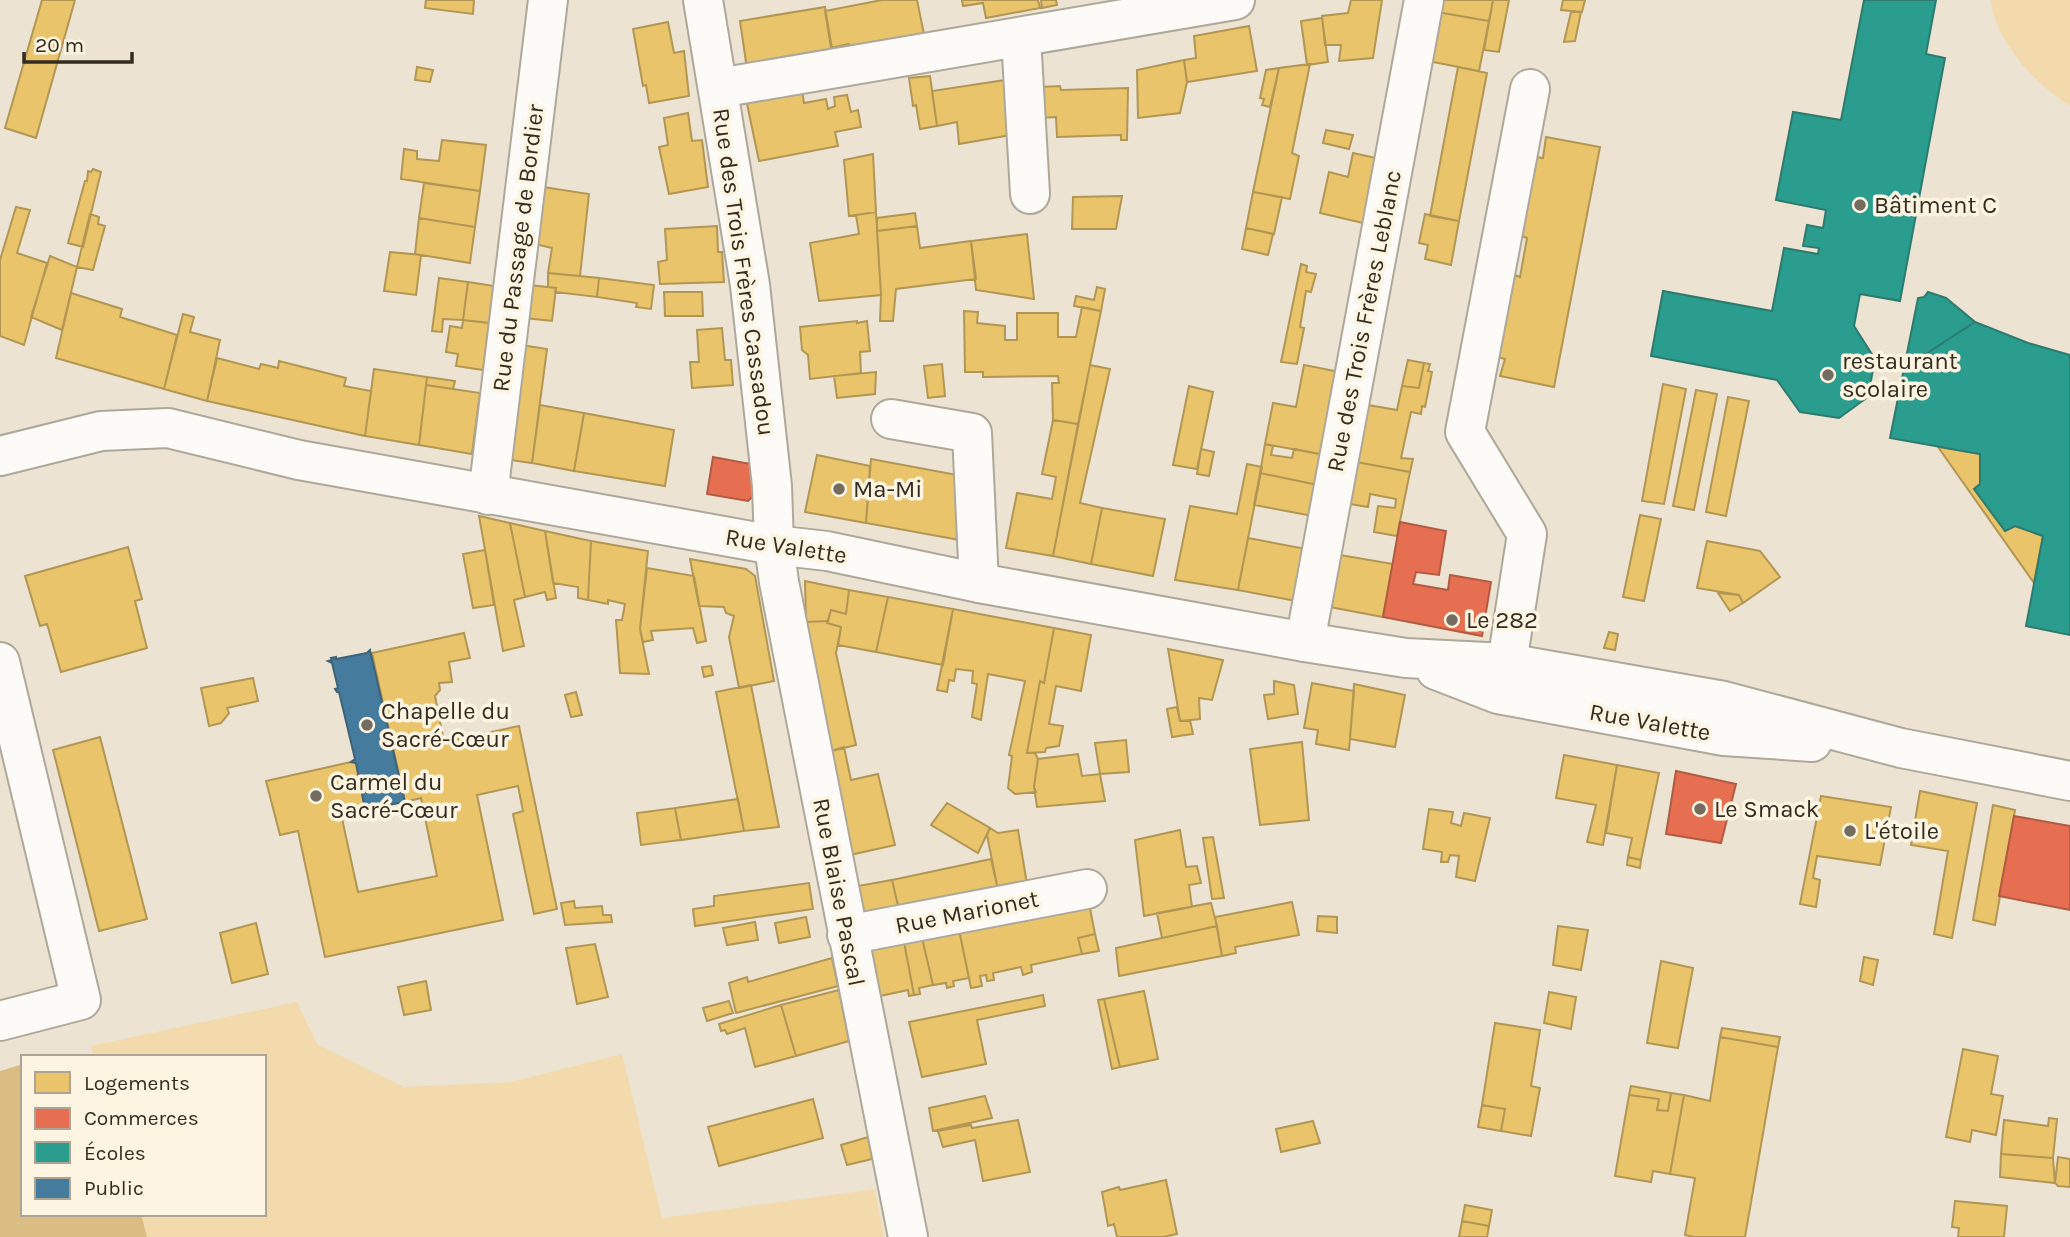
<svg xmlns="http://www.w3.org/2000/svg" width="2070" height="1237" font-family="Karla,sans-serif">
  <rect width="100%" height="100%" fill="#ece3d2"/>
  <!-- green -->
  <path fill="#f2daad" d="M1991 0H2070V106C2036 84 1995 42 1991 0Z
    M297 1002 317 1044 404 1087 511 1082 622 1054 662 1218 875 1189 884 1237H146L140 1214H264V1057H94L91 1046Z"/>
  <!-- forest -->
  <path fill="#dabd83" d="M23 1064V1214H141L147 1237H0V1071Z"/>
  <!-- homes -->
  <path fill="#e9c46a" stroke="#b29654" stroke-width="2" d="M42 0H75L36 138 5 128Z
    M426 0H474L473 14 425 8Z
    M882 0H917L925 39 851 51 849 44 831 48 825 11Z
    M962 0H1038L1040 8 986 18 983 3 963 6Z
    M1041 0H1056L1057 5 1042 8Z
    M1351 0H1382L1373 58 1339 61 1341 45H1325L1322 16 1348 13Z
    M1440 0H1493L1489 21 1437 12Z
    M1493 0H1509L1499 52 1484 50Z
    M1563 0H1585L1582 12 1561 10Z
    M825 7 833 55 747 69 740 21Z
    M1437 12 1489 21 1479 71 1428 61Z
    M1571 12H1581L1575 41 1564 42Z
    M1322 18 1328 62 1307 65 1301 21Z
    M668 22 674 53 684 51 689 96 649 103 646 85 643 86 633 29Z
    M1249 26 1257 71 1187 82 1184 60 1196 58 1194 36Z
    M1184 60 1187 82 1180 113 1138 118 1137 70Z
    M1310 64 1292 153 1299 156 1290 199 1253 192 1279 68Z
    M417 67 433 70 430 82 415 80Z
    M1458 67 1487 73 1459 221 1430 216Z
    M1279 68 1270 107 1262 105 1264 99 1260 98 1266 70Z
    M930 76 937 126 920 129 916 105 913 106 909 78Z
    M1012 79 1022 133 959 144 957 122 937 126 932 91Z
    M1060 86 1061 90 1128 88 1127 140H1121V135L1057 137 1056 117 1041 118 1040 87Z
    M802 90 804 103 826 99 828 109 835 106 834 97 847 95 851 112 858 110 861 127 835 132 838 146 759 161 746 99Z
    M688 113 692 141 702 140 708 187 669 194 659 147 668 145 664 118Z
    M1326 130 1353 135 1349 149 1323 143Z
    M1546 137 1600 147 1554 387 1500 376 1505 359 1498 357 1515 275 1520 277 1527 238 1522 236 1536 157 1543 158Z
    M442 140 486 145 480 191 401 179 404 149 417 151V159L439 161Z
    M1353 153 1376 158 1363 223 1320 213 1329 172 1348 177Z
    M873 154 876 212 849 216 844 160Z
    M93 169 101 172 83 247 68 243 85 181H87L88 171 91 172Z
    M424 183 480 191 475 227 419 218Z
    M543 187 589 194 580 276 548 273 552 248 535 244Z
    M1253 192 1282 197 1274 234 1246 228Z
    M1122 196 1116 229H1072L1073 197Z
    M16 207 30 210 17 253 47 263 24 345 0 336V260Z
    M876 212 881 295 819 301 810 243 859 234 856 215Z
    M915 213 917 226 877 231V218Z
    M90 214 99 217 98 224 105 226 93 270 77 267Z
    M1425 214 1459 221 1451 265 1425 259 1428 245 1419 243Z
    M419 218 475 227 470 263 415 254Z
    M717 226 718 252H722L724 282 660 284 658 262 667 260 665 229Z
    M917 226 920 248 971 241 976 279 896 289 893 321H880L881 295 877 231Z
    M1246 228 1273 234 1268 255 1242 249Z
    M1027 234 1034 299 976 290 971 241Z
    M390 252 421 255 416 295 384 291Z
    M50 256 77 267 62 330 31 317Z
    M1301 264 1307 266 1306 272 1316 274 1311 292 1306 291 1300 327 1304 328 1297 364 1281 362Z
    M548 273 599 278 597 297 555 292 556 288 548 287Z
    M439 278 468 282 463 320 443 319 442 332 432 331Z
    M599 278 654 285 651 309 636 307 637 303 597 297Z
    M468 282 494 286 489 323 463 320Z
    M529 285 556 288 552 321 525 318Z
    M1097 287 1105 289 1101 311 1074 306 1076 296 1094 300Z
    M664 292H702L703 316H665Z
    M71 293 122 309 120 317 177 335 164 389 56 358Z
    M1082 307 1101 311 1078 424 1053 420 1052 383H1059L1058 376 983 377V372H965L964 311 978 312 977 323 1005 326V340H1017V313H1058V337H1076Z
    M183 314 194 317 190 332 220 340 207 401 164 389Z
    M463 320 489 323 483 370 456 366 458 354 446 352 450 326 462 328Z
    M857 321V323L867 321 870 351 860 352 861 373 810 379 808 355 802 350 800 327Z
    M722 328 725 360H731L733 385 692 388 690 362H699L697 330Z
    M521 345 547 349 532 463 510 460Z
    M217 358 259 369 261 364 278 368 279 361 346 378 344 386 371 391 365 436 207 401Z
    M1408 360 1424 363 1419 388 1402 386Z
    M1424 363 1430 364 1428 371 1432 372 1425 407 1422 406 1421 414 1411 412 1401 458 1413 459 1410 472 1351 461 1362 404 1397 410 1402 386 1419 388Z
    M942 364 945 396 928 398 924 366Z
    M1090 365 1110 369 1080 503 1102 508 1091 564 1053 556Z
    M1304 365 1340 372 1325 455 1265 444 1273 403 1296 407Z
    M374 369 427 377 419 445 365 436Z
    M876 372 875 394 837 398 834 376Z
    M427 377 455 381 453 389 426 385Z
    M1663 384 1686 389 1664 504 1642 501Z
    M426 385 480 393 472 454 419 445Z
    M1189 386 1213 392 1197 469 1173 465Z
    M1696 390 1717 394 1694 510 1673 506Z
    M1728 397 1749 401 1726 516 1706 512Z
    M540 405 584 413 574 471 532 463Z
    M584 413 674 430 665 486 574 471Z
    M1053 420 1078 424 1053 556 1006 548 1017 493 1052 499 1056 477 1042 474Z
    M1265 444 1273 446 1271 455 1292 458 1294 449 1325 455 1318 485 1260 473Z
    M1938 447 1980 454V484L1974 489 2005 531 2015 526 2043 536 2034 583Z
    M1201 449 1214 452 1209 476 1197 474Z
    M817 455 870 466 866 523 805 512Z
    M871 459 968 477 965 541 866 523Z
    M1351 461 1410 472 1397 536 1374 532 1378 506 1395 508 1396 499 1370 494 1368 507 1344 503Z
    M1247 464 1262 467 1238 590 1175 580 1190 506 1237 514Z
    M1260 473 1318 485 1313 516 1254 505Z
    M1102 508 1165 519 1153 576 1091 564Z
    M1640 515 1661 519 1644 601 1623 597Z
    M479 516 510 523 525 597 514 600 524 646 503 651Z
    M510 523 545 531 556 598 547 600 545 592 525 597Z
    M545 531 591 541 588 600 578 598V587L553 583Z
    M1248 538 1306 549 1296 601 1238 590Z
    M591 541 648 551 640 629 649 674 620 673 616 620H622L625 604 608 600V604L588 600Z
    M1707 541 1760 551 1780 577 1743 603 1739 595 1697 588Z
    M128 547 142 599 135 601 147 648 61 672 47 624 40 626 25 576Z
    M485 550 494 605 473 608 463 554Z
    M1334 554 1393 564 1383 617 1324 606Z
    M690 559 746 569 755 576 774 681 739 688 729 637 734 616 726 613 724 607 699 606Z
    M647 568 694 576 706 641 697 643 693 628 651 631 653 640 643 642 640 629Z
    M805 581 849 590 846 614 831 610 828 621 806 622Z
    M849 590 888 597 876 652 838 645 841 627 827 623 831 610 846 614Z
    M1718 593 1739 595 1743 603 1730 611Z
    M888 597 953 609 943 665 876 652Z
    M953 609 1054 628 1044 683 1040 681 1027 753H1035L1038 759 1034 787 1036 792 1015 794 1008 788 1012 756 1009 755 1025 681 988 674 981 720 972 717 977 684 972 683 973 671 956 669 954 681 949 680 947 692 937 690Z
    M828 621 827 623 841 627 836 653 856 745 828 752 806 622Z
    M1054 628 1091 635 1081 691 1056 686 1049 724 1063 726 1059 746 1046 748 1045 752 1027 753 1040 681 1044 683Z
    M1609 632 1618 634 1615 650 1604 648Z
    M464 633 470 658 449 662 452 682 439 683 440 690 435 696 444 742 519 726 557 909 534 914 513 814 523 811 518 786 477 795 503 920 325 957 298 831 280 835 266 781 351 762 356 763 365 809 341 814 358 892 437 876 421 798 405 802 372 653Z
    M1168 649 1223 660 1212 700 1199 698 1200 719 1180 721Z
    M711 666 713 675 704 677 702 667Z
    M253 678 258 701 227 708 229 713 221 723 209 726 201 688Z
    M1274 681 1294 685 1298 714 1268 719 1264 695 1274 694Z
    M1312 683 1354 691 1349 750 1316 744 1318 730 1304 728Z
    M1354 684 1405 695 1395 747 1350 739Z
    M751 685 779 827 744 831 716 692Z
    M576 692 582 715 571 717 565 695Z
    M1177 707 1180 721 1190 720 1193 734 1172 737 1167 709Z
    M100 737 147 919 99 931 53 750Z
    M1126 740 1129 772 1100 774 1095 743Z
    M1302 742 1309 820 1260 825 1250 749Z
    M844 747 851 780 878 774 895 845 850 855 828 752Z
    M1078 754 1082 776 1100 774 1105 801 1037 807 1034 787 1038 759Z
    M1564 755 1617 765 1603 845 1587 842 1596 805 1556 798Z
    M1617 765 1659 773 1641 860 1628 857 1632 838 1606 833Z
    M1920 791 1977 803 1952 938 1934 934 1948 851 1911 845Z
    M1821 796 1891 807 1880 865 1817 856 1813 878 1820 880 1816 907 1800 904Z
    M738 799 744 831 681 840 675 808Z
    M947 803 990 828 978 853 931 825Z
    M1993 805 2015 810 1995 925 1973 920Z
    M675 808 681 840 641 845 637 813Z
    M1429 809 1453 812 1451 823 1461 826 1464 813 1490 818 1475 881 1456 877 1459 856 1450 855 1448 862H1441L1442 852 1423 849Z
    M990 828 998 833 1018 830 1027 884 998 890 987 835Z
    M1180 830 1186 867 1197 866 1201 883 1189 885 1192 907 1144 916 1135 840Z
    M1213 837 1224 898 1212 899 1203 838Z
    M1628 857 1641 860 1640 868 1627 865Z
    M991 859 998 890 899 910 892 880Z
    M892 880 899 910 864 917 858 886Z
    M809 883 813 909 695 926 693 909 714 906V896Z
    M574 901 575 908 602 906 603 915H611L612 922 565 925 561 903Z
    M1292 902 1299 935 1235 947 1236 953 1222 956 1215 917Z
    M1089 903 1095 934 1078 938 1082 954 1031 965 1032 972 1023 975 1021 967 993 973 994 980 987 981 986 975 980 976 982 986 971 988 959 930Z
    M1211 903 1217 926 1162 938 1157 913Z
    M1318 916 1337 917V933L1317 931Z
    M806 917 810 937 779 943 775 923Z
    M755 922 758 940 727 945 723 928Z
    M256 923 268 974 232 983 220 933Z
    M1217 926 1222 956 1119 976 1116 948Z
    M1558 926 1588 930 1581 970 1553 965Z
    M959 930 969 978 953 981 954 986 947 988 946 983 933 985 922 938Z
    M1095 934 1099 951 1082 954 1078 938Z
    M922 938 933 985 919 988 920 994 914 995 904 942Z
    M904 942 914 995 909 996 908 990 880 996 870 949Z
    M595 944 608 997 577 1004 566 948Z
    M1864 957 1878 960 1873 985 1860 981Z
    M832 958 838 986 736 1013 729 983 747 977 748 982Z
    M1661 961 1693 968 1678 1048 1647 1043Z
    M426 981 431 1010 404 1015 398 987Z
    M839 990 849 1041 796 1056 781 1005Z
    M1144 991 1158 1059 1120 1067 1104 999Z
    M1549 992 1576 997 1571 1029 1544 1023Z
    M1043 995 1045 1006 977 1020 986 1064 922 1077 909 1022Z
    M1104 999 1120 1067 1112 1069 1098 1000Z
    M729 1001 733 1013 707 1021 703 1008Z
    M781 1005 796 1056 755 1067 745 1028 727 1034 725 1030 721 1031 719 1024Z
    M1495 1023 1540 1030 1531 1086 1540 1088 1531 1136 1501 1131 1505 1109 1482 1105Z
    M1722 1028 1780 1037 1778 1047 1720 1037Z
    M1720 1037 1778 1047 1745 1237H1694L1685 1235 1695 1178 1670 1174 1684 1095 1710 1101Z
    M1963 1049 1998 1056 1991 1094 2003 1096 1996 1135 1972 1130 1970 1142 1946 1137Z
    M1631 1086 1671 1093 1668 1111 1657 1110 1659 1099 1629 1095Z
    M1671 1093 1684 1095 1670 1174 1653 1171 1651 1182 1615 1176 1629 1095 1659 1099 1657 1110 1668 1111Z
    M985 1096 992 1118 933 1131 929 1108Z
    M813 1099 823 1138 719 1166 708 1127Z
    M1482 1105 1505 1109 1501 1131 1478 1127Z
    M2049 1118 2057 1119 2053 1158 2001 1154 2004 1120 2048 1126Z
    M1018 1120 1030 1172 983 1181 975 1140 943 1147 938 1131 971 1125 972 1128Z
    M1313 1121 1320 1143 1281 1152 1276 1129Z
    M868 1137 872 1159 847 1165 841 1145Z
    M2001 1154 2053 1158 2055 1183 2000 1177Z
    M2058 1157 2070 1159V1187L2058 1186 2055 1183Z
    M1166 1180 1177 1234 1163 1237H1117L1114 1224 1108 1226 1102 1192 1119 1187 1120 1190Z
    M1955 1201 2007 1206 2004 1237H1958L1959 1228 1952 1227Z
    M1465 1205 1492 1210 1489 1226 1462 1221Z
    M1462 1221 1489 1226 1487 1237H1459Z"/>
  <!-- shops -->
  <path fill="#e76f51" stroke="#b15b43" stroke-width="2" d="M713 457 756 465 758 491 748 501 707 494Z
    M1400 522 1446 531 1439 575 1416 572 1413 584 1448 590 1450 575 1491 582 1482 636 1383 617Z
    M1676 771 1736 784 1721 843 1666 834Z
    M2014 816 2070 826V910L1999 896Z"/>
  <!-- schools -->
  <path fill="#2a9d8f" stroke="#2d7b6e" stroke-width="2" d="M1864 0H1936L1926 54 1945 58 1900 301 1860 294 1854 326 1875 359 1868 397 1839 418 1800 412 1777 380 1651 356 1663 291 1772 311 1784 248 1818 254 1819 248 1803 246 1807 225 1823 228 1826 210 1776 200 1793 112 1841 120Z
    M1928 292 1946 298 1975 322 1904 368 1918 298 1924 297Z
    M1975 322 2028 343 2070 355V635L2026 626 2043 536 2015 526 2005 531 1974 489 1980 484V454L1890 438 1904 368Z"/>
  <!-- public -->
  <path fill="#457b9d" stroke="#406378" stroke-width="2" d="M370 650 405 802 365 809 356 763 351 762 355 759 339 692H337L335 689 338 688 332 663 328 661 332 660 331 658 336 657V659L367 653Z"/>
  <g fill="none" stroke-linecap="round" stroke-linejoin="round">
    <!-- minor casing -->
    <g stroke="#aea89a" stroke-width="42">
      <path id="minor" d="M703 0 750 285 772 486 774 545 779 582 908 1237
        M1021 37 1030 194
        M719 88 1235 0
        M891 419 972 433 979 583
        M488 495 548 0
        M1305 642 1424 0
        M0 662 81 1000 0 1021
        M1507 663 1527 534 1465 432 1530 89
        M847 935 1087 889"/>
    </g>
    <!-- major casing -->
    <g stroke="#aea89a" stroke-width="42">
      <path id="major" d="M0 456 101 431 168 428 299 460 774 545 827 551 979 583 1305 642 1406 658 1507 663 1724 701 1901 748 2070 781
        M1436 670 1498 694 1724 736 1812 742"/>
    </g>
    <!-- minor -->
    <use href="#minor" stroke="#fcfbf8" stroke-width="38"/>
    <!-- major -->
    <use href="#major" stroke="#fcfbf8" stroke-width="38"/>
  </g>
  <!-- markers -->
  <g fill="#746c5f" stroke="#fef4e2" stroke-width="2.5">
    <circle cx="1860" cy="205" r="7"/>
    <circle cx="1828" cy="375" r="7"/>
    <circle cx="839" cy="489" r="7"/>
    <circle cx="1452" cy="620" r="7"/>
    <circle cx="367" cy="725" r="7"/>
    <circle cx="316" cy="796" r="7"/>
    <circle cx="1700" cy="809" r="7"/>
    <circle cx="1850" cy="831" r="7"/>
  </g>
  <g text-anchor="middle" stroke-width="7" stroke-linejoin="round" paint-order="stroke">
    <!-- poi labels -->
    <g font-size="24" fill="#332c21" stroke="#fef4e2" text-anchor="start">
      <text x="1874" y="213">Bâtiment C</text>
      <text x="1842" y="369">restaurant<tspan x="1842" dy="28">scolaire</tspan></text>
      <text x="853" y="497">Ma-Mi</text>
      <text x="1466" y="628">Le 282</text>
      <text x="381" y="719">Chapelle du<tspan x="381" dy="28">Sacré-Cœur</tspan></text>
      <text x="330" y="790">Carmel du<tspan x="330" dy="28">Sacré-Cœur</tspan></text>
      <text x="1714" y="817">Le Smack</text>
      <text x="1864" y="839">L'étoile</text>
    </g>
    <!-- street labels -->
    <g font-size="24" fill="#332c21" stroke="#fef4e2">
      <text transform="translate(518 248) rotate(-83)" y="8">Rue du Passage de Bordier</text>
      <text transform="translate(744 272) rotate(82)" y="8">Rue des Trois Frères Cassadou</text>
      <text transform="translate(1364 321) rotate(-79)" y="8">Rue des Trois Frères Leblanc</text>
      <text transform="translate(786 546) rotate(9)" y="8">Rue Valette</text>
      <text transform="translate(1650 722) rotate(10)" y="8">Rue Valette</text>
      <text transform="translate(839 892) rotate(79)" y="8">Rue Blaise Pascal</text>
      <text transform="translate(967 912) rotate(-11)" y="8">Rue Marionet</text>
    </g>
  </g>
  <!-- legend -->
  <rect x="21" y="1055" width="245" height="161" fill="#fef4e2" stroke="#ada495" stroke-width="2"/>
  <rect x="35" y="1072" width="35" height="21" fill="#e9c46a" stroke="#ada495" stroke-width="2"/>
  <text x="84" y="1090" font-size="21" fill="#332c21">Logements</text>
  <rect x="35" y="1108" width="35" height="21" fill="#e76f51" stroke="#ada495" stroke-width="2"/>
  <text x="84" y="1125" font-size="21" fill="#332c21">Commerces</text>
  <rect x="35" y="1142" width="35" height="21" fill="#2a9d8f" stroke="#ada495" stroke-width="2"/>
  <text x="84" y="1160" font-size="21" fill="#332c21">Écoles</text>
  <rect x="35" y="1178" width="35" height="21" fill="#457b9d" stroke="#ada495" stroke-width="2"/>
  <text x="84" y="1195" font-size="21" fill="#332c21">Public</text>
  <!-- scale -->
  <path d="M24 52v10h108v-10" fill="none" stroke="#332c21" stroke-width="3.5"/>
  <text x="35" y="52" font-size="21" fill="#332c21" stroke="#fef4e2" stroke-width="5" paint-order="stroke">20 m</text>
</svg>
